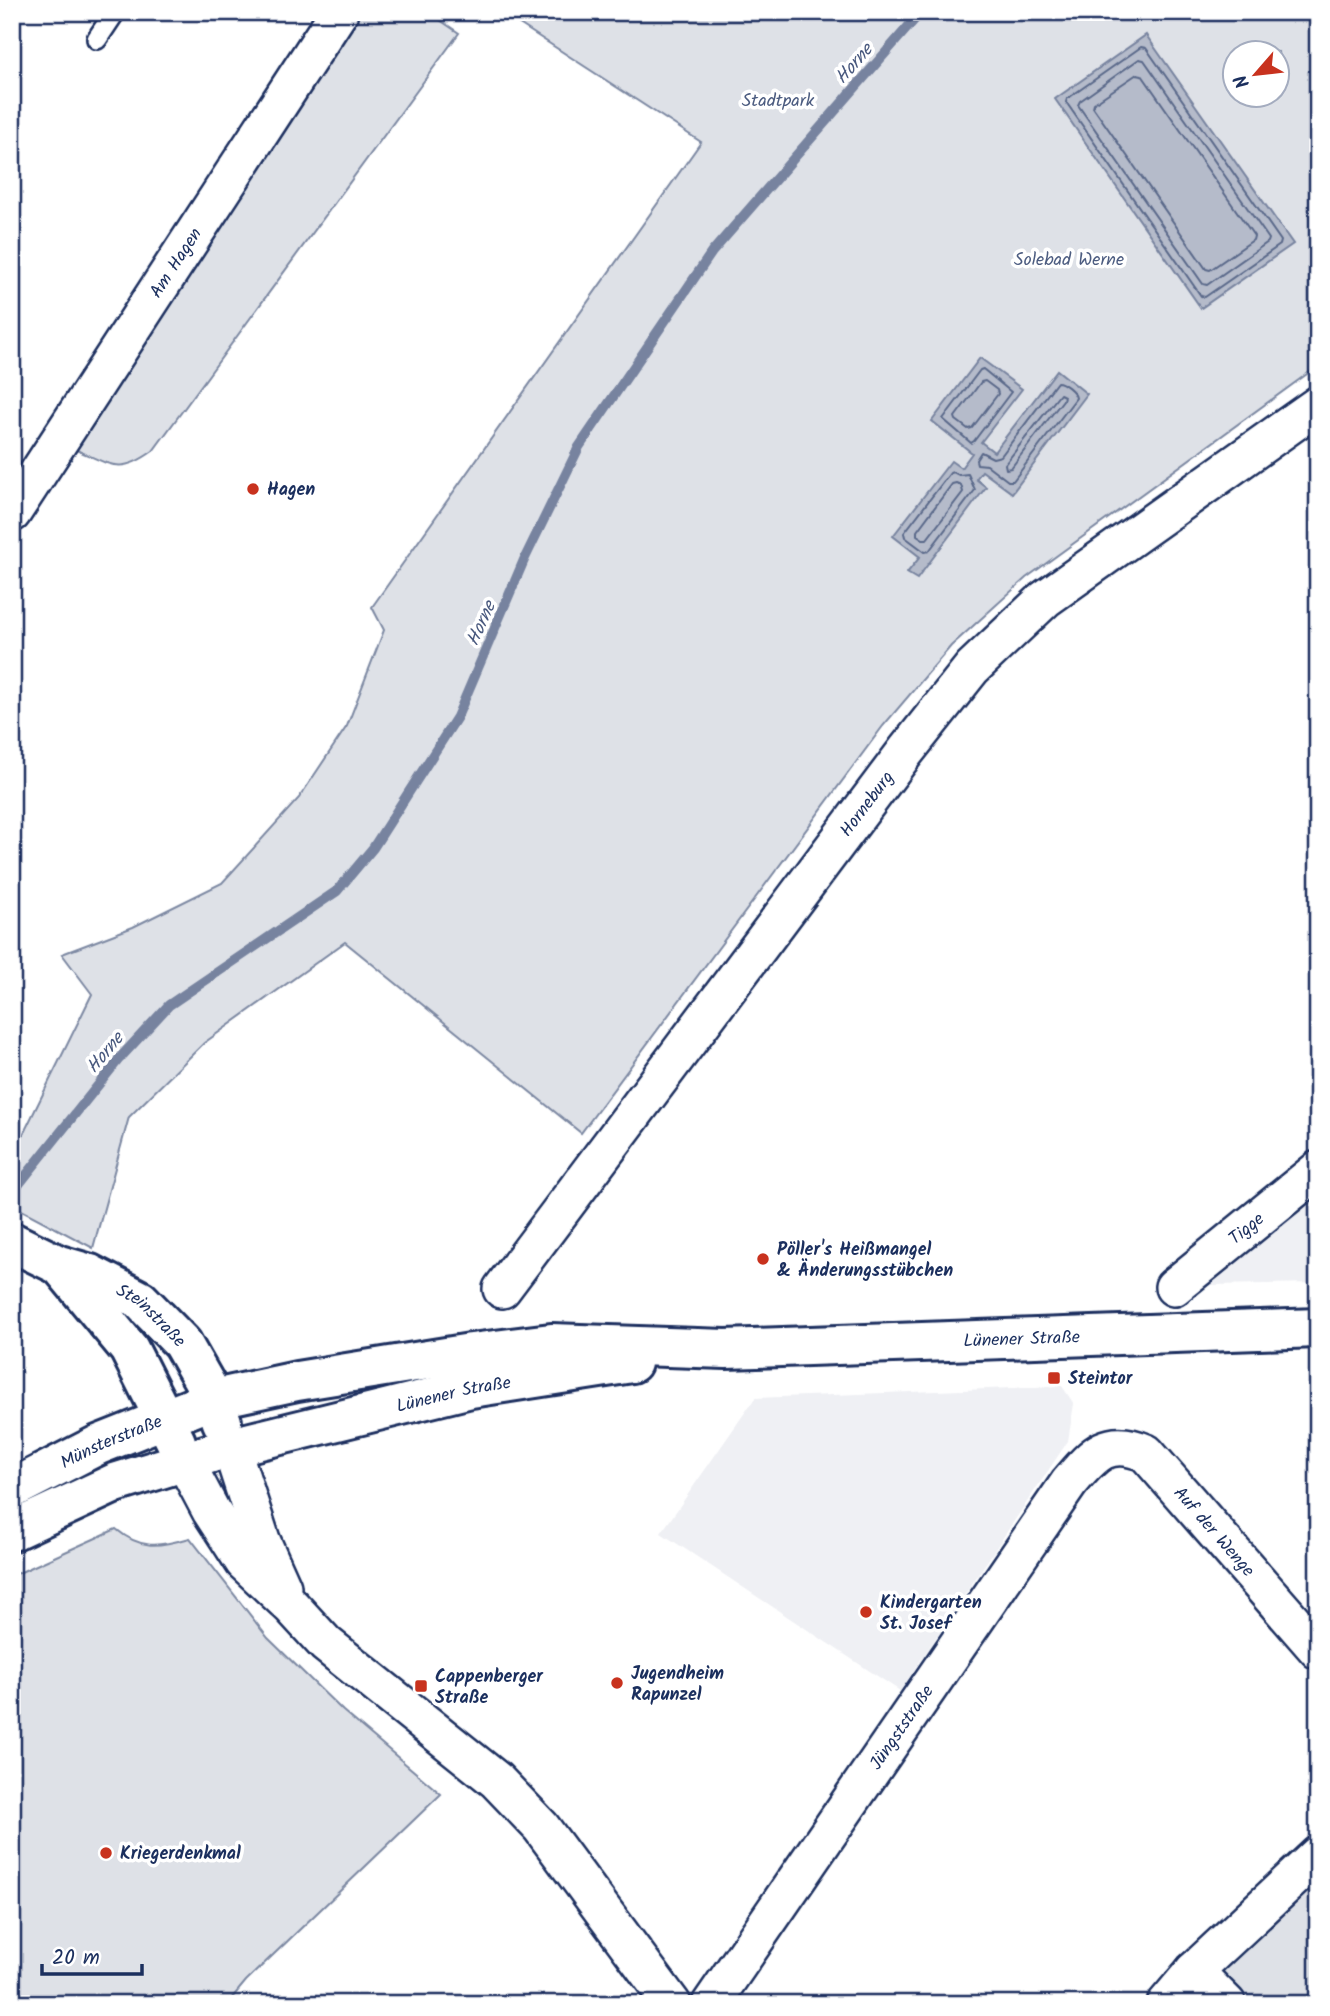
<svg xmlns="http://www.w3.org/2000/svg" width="1330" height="2016" font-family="Kalam,sans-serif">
  <rect width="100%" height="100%" fill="#fff"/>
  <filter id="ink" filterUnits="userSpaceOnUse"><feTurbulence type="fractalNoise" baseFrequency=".0143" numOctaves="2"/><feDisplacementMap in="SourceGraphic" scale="14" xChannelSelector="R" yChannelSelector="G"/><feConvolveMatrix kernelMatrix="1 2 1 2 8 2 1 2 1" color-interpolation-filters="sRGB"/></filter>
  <g filter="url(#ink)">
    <!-- built -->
    <path fill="#eff0f4" d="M1318 1190V1283L1211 1285Z
      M1062 1386 1074 1404 1068 1441 900 1691 661 1533 755 1398Z"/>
    <!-- green -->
    <path fill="#dee1e7" stroke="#7c88a2" stroke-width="2" fill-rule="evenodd" d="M358 12H428L459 33 153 451C119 476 110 464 74 449Z
      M501 12H1318V366L1026 578 951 646 883 726 581 1133 345 942 204 1043 129 1117 93 1248 12 1205V1157L92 994 62 954 133 927 222 883 299 798 347 726 384 630 372 607 701 142ZM1236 52H1278V94H1236Z
      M116 1529C142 1551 159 1546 190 1538L268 1638 343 1711 441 1794 246 1981 227 2004H12V1576Z
      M1318 1878V2004H1251L1219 1971Z"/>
    <!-- water -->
    <path fill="#b5bbca" stroke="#77839f" stroke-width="2" d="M1146 35 1293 244 1201 308 1055 99Z
      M980 358 1022 389 981 442 994 452 1057 370 1087 394 1012 493 982 471 976 479 986 487 917 579 907 573 920 557 893 536 951 461 961 468 972 453 932 421Z"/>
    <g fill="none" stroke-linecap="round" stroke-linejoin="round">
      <!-- shore -->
      <path stroke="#596789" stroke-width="2" d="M1141 47 1146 48 1281 241 1280 245 1205 297 1201 296 1066 102 1067 99Z
        M1139 59 1144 60 1269 239 1268 242 1207 285 1203 284 1078 105 1080 101Z
        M1137 74 1142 75 1254 236 1253 240 1210 270 1206 269 1093 107 1094 103Z
        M983 369 1011 392 974 441 971 443 943 419 980 370Z
        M985 381 997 390 998 394 972 428 968 429 956 420 955 417 981 382Z
        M1057 382C1063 382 1075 391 1076 398L1013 481H1008L987 465 977 464 976 460 981 452 993 458 1001 456Z
        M1060 394 1064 396 1063 400 1011 468 1006 469 1005 464Z
        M953 472 959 475 968 474 975 490 929 551 925 552 905 537 904 533 950 473Z
        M956 483 961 485 963 492 927 539H923L917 535V531L952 484Z"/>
      <!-- stream -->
      <path stroke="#77839f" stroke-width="10" d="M12 1193 119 1059 169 1005 337 891 373 848 457 717 524 560 579 447 712 252 921 12"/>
      <!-- lane casing -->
      <g stroke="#1b2f5e" stroke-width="24">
        <path id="lane" d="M97 39 115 12"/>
      </g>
      <!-- street casing -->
      <g stroke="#1b2f5e" stroke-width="42">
        <g id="street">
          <path id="s1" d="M12 513 339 12"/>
          <path id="s2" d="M1174 1287 1318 1170"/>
          <path id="s3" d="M502 1289 906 751 972 668 1045 599 1318 405"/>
          <path d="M231 1447 261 1540 282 1587"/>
          <path d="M184 1460 211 1511 244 1562 292 1607 326 1644 496 1780 541 1827 672 2004"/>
          <path d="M1194 1971 1227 2004"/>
          <path id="s4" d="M711 2004 1069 1483C1093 1455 1107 1436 1146 1453L1318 1650"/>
          <path d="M1166 2004 1194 1971 1318 1855"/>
        </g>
      </g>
      <!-- secondary casing -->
      <g stroke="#1b2f5e" stroke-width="44">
        <g id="secondary">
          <path id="s5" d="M12 1242 59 1265 90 1274 140 1300 182 1343 214 1399 222 1422"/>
          <path d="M62 1268 129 1349 176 1442"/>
          <path id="s6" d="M12 1489 98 1445 214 1399 297 1381 471 1353 551 1343 726 1349 1318 1328"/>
          <path id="s7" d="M12 1531 115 1483 231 1447 471 1388 632 1363"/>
        </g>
      </g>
      <!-- lane -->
      <use href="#lane" stroke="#fff" stroke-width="19"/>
      <!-- street -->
      <use href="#street" stroke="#fff" stroke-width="37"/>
      <!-- secondary -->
      <use href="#secondary" stroke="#fff" stroke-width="38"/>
    </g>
  </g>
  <!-- markers -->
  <g fill="#c8321e" stroke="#fff" stroke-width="2.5">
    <circle cx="253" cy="489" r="7"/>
    <circle cx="763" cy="1259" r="7"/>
    <rect x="1047" y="1371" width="14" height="14" rx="3.5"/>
    <circle cx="866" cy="1612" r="7"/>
    <circle cx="617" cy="1683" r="7"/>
    <rect x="414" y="1679" width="14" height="14" rx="3.5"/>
    <circle cx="106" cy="1853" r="7"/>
  </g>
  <g text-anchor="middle" stroke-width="7" stroke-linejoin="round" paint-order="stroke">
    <!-- park labels -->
    <g font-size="18" fill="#4c5c80" stroke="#fff">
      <text x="778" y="106">Stadtpark</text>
      <text x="1069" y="265">Solebad Werne</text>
    </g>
    <!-- street labels -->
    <g font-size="18" fill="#1b2f5e" stroke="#fff">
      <text dy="6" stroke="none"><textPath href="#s1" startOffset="299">Am Hagen</textPath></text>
      <text dy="6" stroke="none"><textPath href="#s3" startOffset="607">Horneburg</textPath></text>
      <text dy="6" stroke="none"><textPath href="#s2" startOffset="93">Tigge</textPath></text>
      <text dy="6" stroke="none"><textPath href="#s5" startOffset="159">Steinstraße</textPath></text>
      <text dy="6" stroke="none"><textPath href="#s6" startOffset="1034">Lünener Straße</textPath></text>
      <text dy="6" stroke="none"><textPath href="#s7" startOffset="464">Lünener Straße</textPath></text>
      <text dy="6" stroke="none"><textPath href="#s6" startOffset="110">Münsterstraße</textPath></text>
      <text dy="6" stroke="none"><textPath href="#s4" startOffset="828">Auf der Wenge</textPath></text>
      <text dy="6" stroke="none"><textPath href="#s4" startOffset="336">Jüngststraße</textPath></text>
    </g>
    <!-- poi labels -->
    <g font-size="18" font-weight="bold" fill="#1b2f5e" stroke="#fff" text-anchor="start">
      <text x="267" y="495">Hagen</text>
      <text x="777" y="1255">Pöller's Heißmangel<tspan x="777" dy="21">&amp; Änderungsstübchen</tspan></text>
      <text x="1068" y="1384">Steintor</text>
      <text x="880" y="1608">Kindergarten<tspan x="880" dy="21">St. Josef</tspan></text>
      <text x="631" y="1679">Jugendheim<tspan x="631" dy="21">Rapunzel</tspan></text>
      <text x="435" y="1682">Cappenberger<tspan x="435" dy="21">Straße</tspan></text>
      <text x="120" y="1859">Kriegerdenkmal</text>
    </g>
    <!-- water labels -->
    <g font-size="19" font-style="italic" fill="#49597e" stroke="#fff">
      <text transform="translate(853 63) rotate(-49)" y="7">Horne</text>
      <text transform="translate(480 623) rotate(-66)" y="7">Horne</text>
      <text transform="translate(104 1052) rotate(-50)" y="7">Horne</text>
    </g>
  </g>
  <!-- margin -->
  <rect width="1330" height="2016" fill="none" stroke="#fff" stroke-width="42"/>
  <rect x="21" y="21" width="1288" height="1974" fill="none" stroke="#1b2f5e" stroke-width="2.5" filter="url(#ink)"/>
  <!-- north arrow -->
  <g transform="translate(1256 74) rotate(242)"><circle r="33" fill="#ffffff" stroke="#a4acbf" stroke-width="2"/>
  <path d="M0-5L12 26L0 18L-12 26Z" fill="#c8321e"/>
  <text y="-10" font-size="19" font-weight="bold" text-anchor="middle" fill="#1b2f5e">N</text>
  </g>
  <!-- scale -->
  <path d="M42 1964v10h100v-10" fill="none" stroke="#1b2f5e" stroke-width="3.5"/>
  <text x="52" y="1964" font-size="21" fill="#1b2f5e" stroke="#ffffff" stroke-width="5" paint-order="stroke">20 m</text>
</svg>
